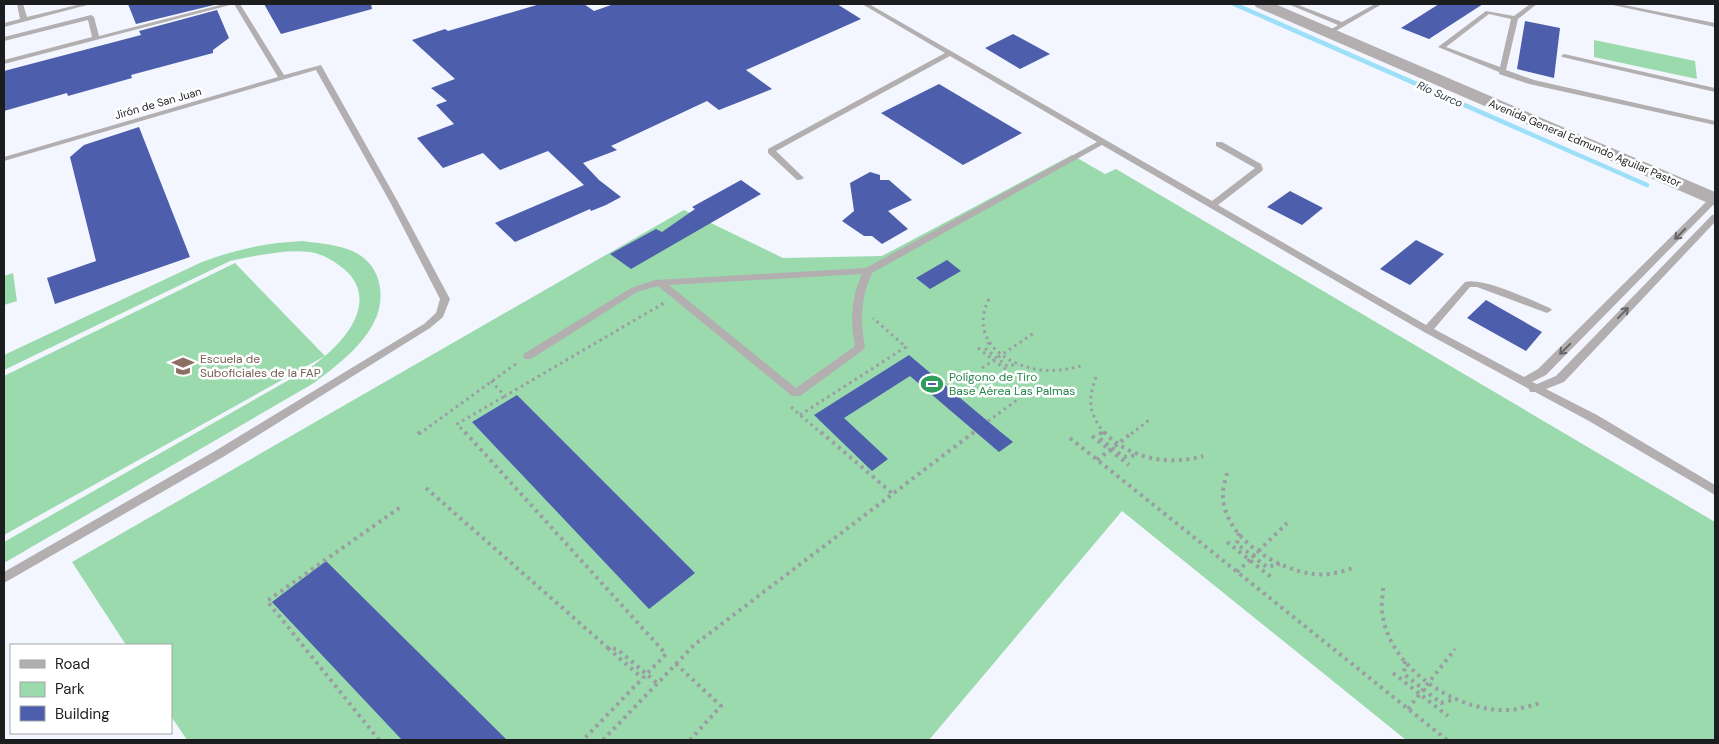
<svg xmlns="http://www.w3.org/2000/svg" width="1719" height="744" font-family="'DM Sans',sans-serif">
  <rect width="100%" height="100%" fill="#f3f6fe"/>
  <!-- green -->
  <path fill="#9adaad" d="M1594 40 1695 61 1697 79 1594 57Z
    M1072 155 1105 174 1116 169 1715 522V740H1406L1122 511 929 740H187L171 716V645H126L72 562 684 210 783 258 882 256Z
    M302 241C317 243 333 244 347 249 360 253 372 263 377 276 394 323 347 358 314 383L4 563V542L310 368 325 356 4 535V376L235 263 325 356C351 334 377 297 344 269 334 261 323 254 310 252 284 249 255 256 230 261L4 370V355L202 262C237 249 265 243 302 241Z
    M13 273 17 301 4 305V276Z"/>
  <g fill="none" stroke-linecap="round" stroke-linejoin="round">
    <!-- stream -->
    <path stroke="#9ddff9" stroke-width="4.5" d="M1234 4 1647 185"/>
  </g>
  <!-- building -->
  <path fill="#4c5eac" d="M128 4H214V5L136 24Z
    M264 4H371L372 9 281 34Z
    M540 4H584L594 11 614 4H837L861 19 746 70 772 89 719 110 707 101 611 146 617 150 583 163 599 180 621 197 606 205 591 211 590 209 515 242 495 223 584 185 548 151 500 170 483 153 443 168 417 138 454 124 436 105 447 101 431 88 455 79 412 40 445 29 448 31Z
    M1439 4H1483L1429 39 1401 28Z
    M217 10 229 38 213 50V53L131 75 132 78 68 96 67 93 4 111V71L141 35 139 31Z
    M1525 21 1560 28 1554 78 1517 69Z
    M1013 34 1050 54 1020 69 985 48Z
    M939 84 1022 133 963 165 881 113Z
    M139 127 190 257 55 304 47 278 96 261 70 157 84 145Z
    M870 172 880 175V180H889L912 200 888 211 908 229 882 244 872 236H864L842 221 854 211 850 183Z
    M741 180 761 194 631 269 610 254 656 229 662 232 695 209 692 207Z
    M1290 191 1323 208 1302 225 1267 207Z
    M1416 240 1444 254 1410 285 1380 269Z
    M947 260 961 271 930 289 916 278Z
    M1486 300 1542 332 1526 351 1467 318Z
    M909 355 997 429 1013 442 999 452 910 376 844 418 888 459 872 471 814 415Z
    M517 395 695 573 649 609 472 422Z
    M326 561 507 740H402L272 602Z"/>
  <g fill="none" stroke-linecap="round" stroke-linejoin="round">
    <!-- path-far1 -->
    <path stroke="#9b9da3" stroke-width="3" stroke-dasharray="2.5 4" stroke-linecap="butt" d="M989 299C970 336 1000 362 1035 369 1050 372 1066 370 1081 366
      M989 342 986 349 1007 366 1018 364
      M978 348 1009 372
      M982 368 1034 333
      M1096 377C1087 402 1089 413 1105 434
      M491 381 505 396 664 303
      M791 407 822 434
      M800 415 906 347 873 318
      M988 421 1020 398
      M419 434 517 363
      M466 434 457 424 505 396
      M972 434 974 432
      M1101 434 1102 430
      M1131 434 1149 420"/>
    <!-- path -->
    <path stroke="#9b9da3" stroke-width="4" stroke-dasharray="3 4.5" stroke-linecap="butt" d="M465 432 666 654 583 740
      M821 432 893 494
      M1101 432 1099 438 1124 457 1137 455
      M1104 432C1130 459 1169 466 1203 456
      M418 434 420 432
      M1092 436 1129 465
      M1070 438 1447 740
      M1097 460 1133 432
      M1227 473C1226 479 1223 486 1223 492 1221 536 1275 569 1313 574 1327 576 1342 572 1355 567
      M426 488 608 648 617 649 657 683
      M1239 533 1237 544 1267 567 1280 564
      M1227 542 1271 577
      M1237 572 1287 523
      M1383 588C1383 595 1381 604 1382 611 1387 664 1448 707 1499 710 1513 711 1527 707 1540 703
      M608 648 642 678
      M1405 661 1404 674 1441 703 1456 699
      M676 664 694 645 974 432
      M1393 673 1448 716
      M1408 709 1455 649
      M379 740 267 601 402 506
      M603 740 676 664 721 706 690 740"/>
    <!-- service -->
    <path fill="#b3afb0" fill-rule="evenodd" d="M17 4H23L27 17 81 4H91L4 27V23L20 19Z
      M224 4H240L284 75 321 65 398 202 450 299 443 317 430 328 223 457 4 583V572L215 451 424 324 436 313 440 299 390 202 316 70 4 161V157L278 77 234 4 4 64V60L92 37 88 20 4 41V37L91 15 94 17 99 36Z
      M862 4H869L1212 201 1255 168 1216 146V142H1222L1261 164 1263 169 1262 171 1218 205 1426 325 1465 282C1483 277 1531 300 1550 308L1552 310 1547 313 1477 287H1470L1434 329 1524 377 1538 369 1711 197H1715V203L1546 375 1532 382 1537 384 1556 376 1712 215 1715 214V222L1564 382 1546 389 1597 415 1715 485V495L1589 421 1535 392H1530L1529 389 1424 332 1102 145 872 273C861 297 860 321 865 347L863 350 800 396H792L658 286 637 292 531 359H525L523 356 525 353 631 288 655 280 866 268 1097 142 950 56 776 151 804 178 800 180H797L768 153V149L945 53ZM862 274C851 298 850 321 855 346L796 388 669 285Z
      M1288 4H1296L1342 22 1375 4H1382L1329 35 1327 34V32L1338 25Z
      M1530 4H1537L1518 19 1506 70 1534 80 1715 121V125L1529 84 1499 74V72L1438 47 1486 11 1514 16ZM1489 14 1511 19 1500 67 1446 47Z
      M1608 4H1619L1715 23V27Z
      M1564 54 1715 88V92L1562 57 1561 56Z"/>
    <!-- tertiary -->
    <path fill="#b3afb0" fill-rule="evenodd" d="M1254 4H1275L1715 192V206L1256 7Z"/>
  </g>
  <!-- one-way arrows -->
  <defs><path id="oneway-shaft" d="M-6 0H5M1.5-3L5.5 0L1.5 3" fill="none" stroke-width="1.6" stroke-linecap="round" stroke-linejoin="round" transform="scale(1.25)"/></defs>
  <g stroke="#686668">
    <use href="#oneway-shaft" transform="translate(1680 234) rotate(135)"/>
    <use href="#oneway-shaft" transform="translate(1623 313) rotate(-46)"/>
    <use href="#oneway-shaft" transform="translate(1565 349) rotate(135)"/>
  </g>
  <!-- icons -->
  <defs>
    <g id="university-bare" transform="scale(1.725)"><path d="M0-5L7-2L0 1L-7-2ZM-4 1L0 2.5L4 1V4Q0 6-4 4Z" fill="#8d6e63" stroke="#fff" stroke-width="2.5" paint-order="stroke"/></g>
    <g id="stadium-bare" transform="scale(1.725)"><path d="M0-5a6.5 5 0 1 0 0 10a6.5 5 0 1 0 0-10ZM-3.5-1.8h7v3.6h-7Z" fill="#2e9e5b" stroke="#fff" stroke-width="2.5" paint-order="stroke"/></g>
  </defs>
  <g fill-rule="evenodd">
    <use href="#university-bare" x="183" y="366"/>
    <use href="#stadium-bare" x="932" y="384"/>
  </g>
  <g text-anchor="middle" stroke-width="5" stroke-linejoin="round" paint-order="stroke">
    <!-- far-water labels -->
    <g font-size="11" font-style="italic" fill="#1f353d" stroke="#fff">
      <text transform="translate(1440 94) rotate(24)" y="4">Río Surco</text>
    </g>
    <!-- far-street labels -->
    <g font-size="11" fill="#1c1d1f" stroke="#fff">
      <text transform="translate(158 103) rotate(-16)" y="4">Jirón de San Juan</text>
      <text transform="translate(1585 143) rotate(23)" y="4">Avenida General Edmundo Aguilar Pastor</text>
    </g>
    <!-- education labels -->
    <g font-size="12" fill="#785e54" stroke="#fff" text-anchor="start">
      <text x="200" y="363">Escuela de<tspan x="200" dy="14">Suboficiales de la FAP</tspan></text>
    </g>
    <!-- leisure labels -->
    <g font-size="12" fill="#27864d" stroke="#fff" text-anchor="start">
      <text x="949" y="381">Polígono de Tiro<tspan x="949" dy="14">Base Aérea Las Palmas</tspan></text>
    </g>
  </g>
  <!-- border -->
  <rect width="1719" height="744" fill="none" stroke="#1c1d1f" stroke-width="10"/>
  <!-- legend -->
  <rect x="10" y="644" width="162" height="90" fill="#ffffff" stroke="#a4a5a5"/>
  <rect x="20" y="660" width="25" height="8" fill="#b3afb0" stroke="#a4a5a5"/>
  <text x="55" y="669" font-size="15" fill="#1c1d1f">Road</text>
  <rect x="20" y="682" width="25" height="15" fill="#9adaad" stroke="#a4a5a5"/>
  <text x="55" y="694" font-size="15" fill="#1c1d1f">Park</text>
  <rect x="20" y="706" width="25" height="15" fill="#4c5eac" stroke="#a4a5a5"/>
  <text x="55" y="719" font-size="15" fill="#1c1d1f">Building</text>
</svg>
